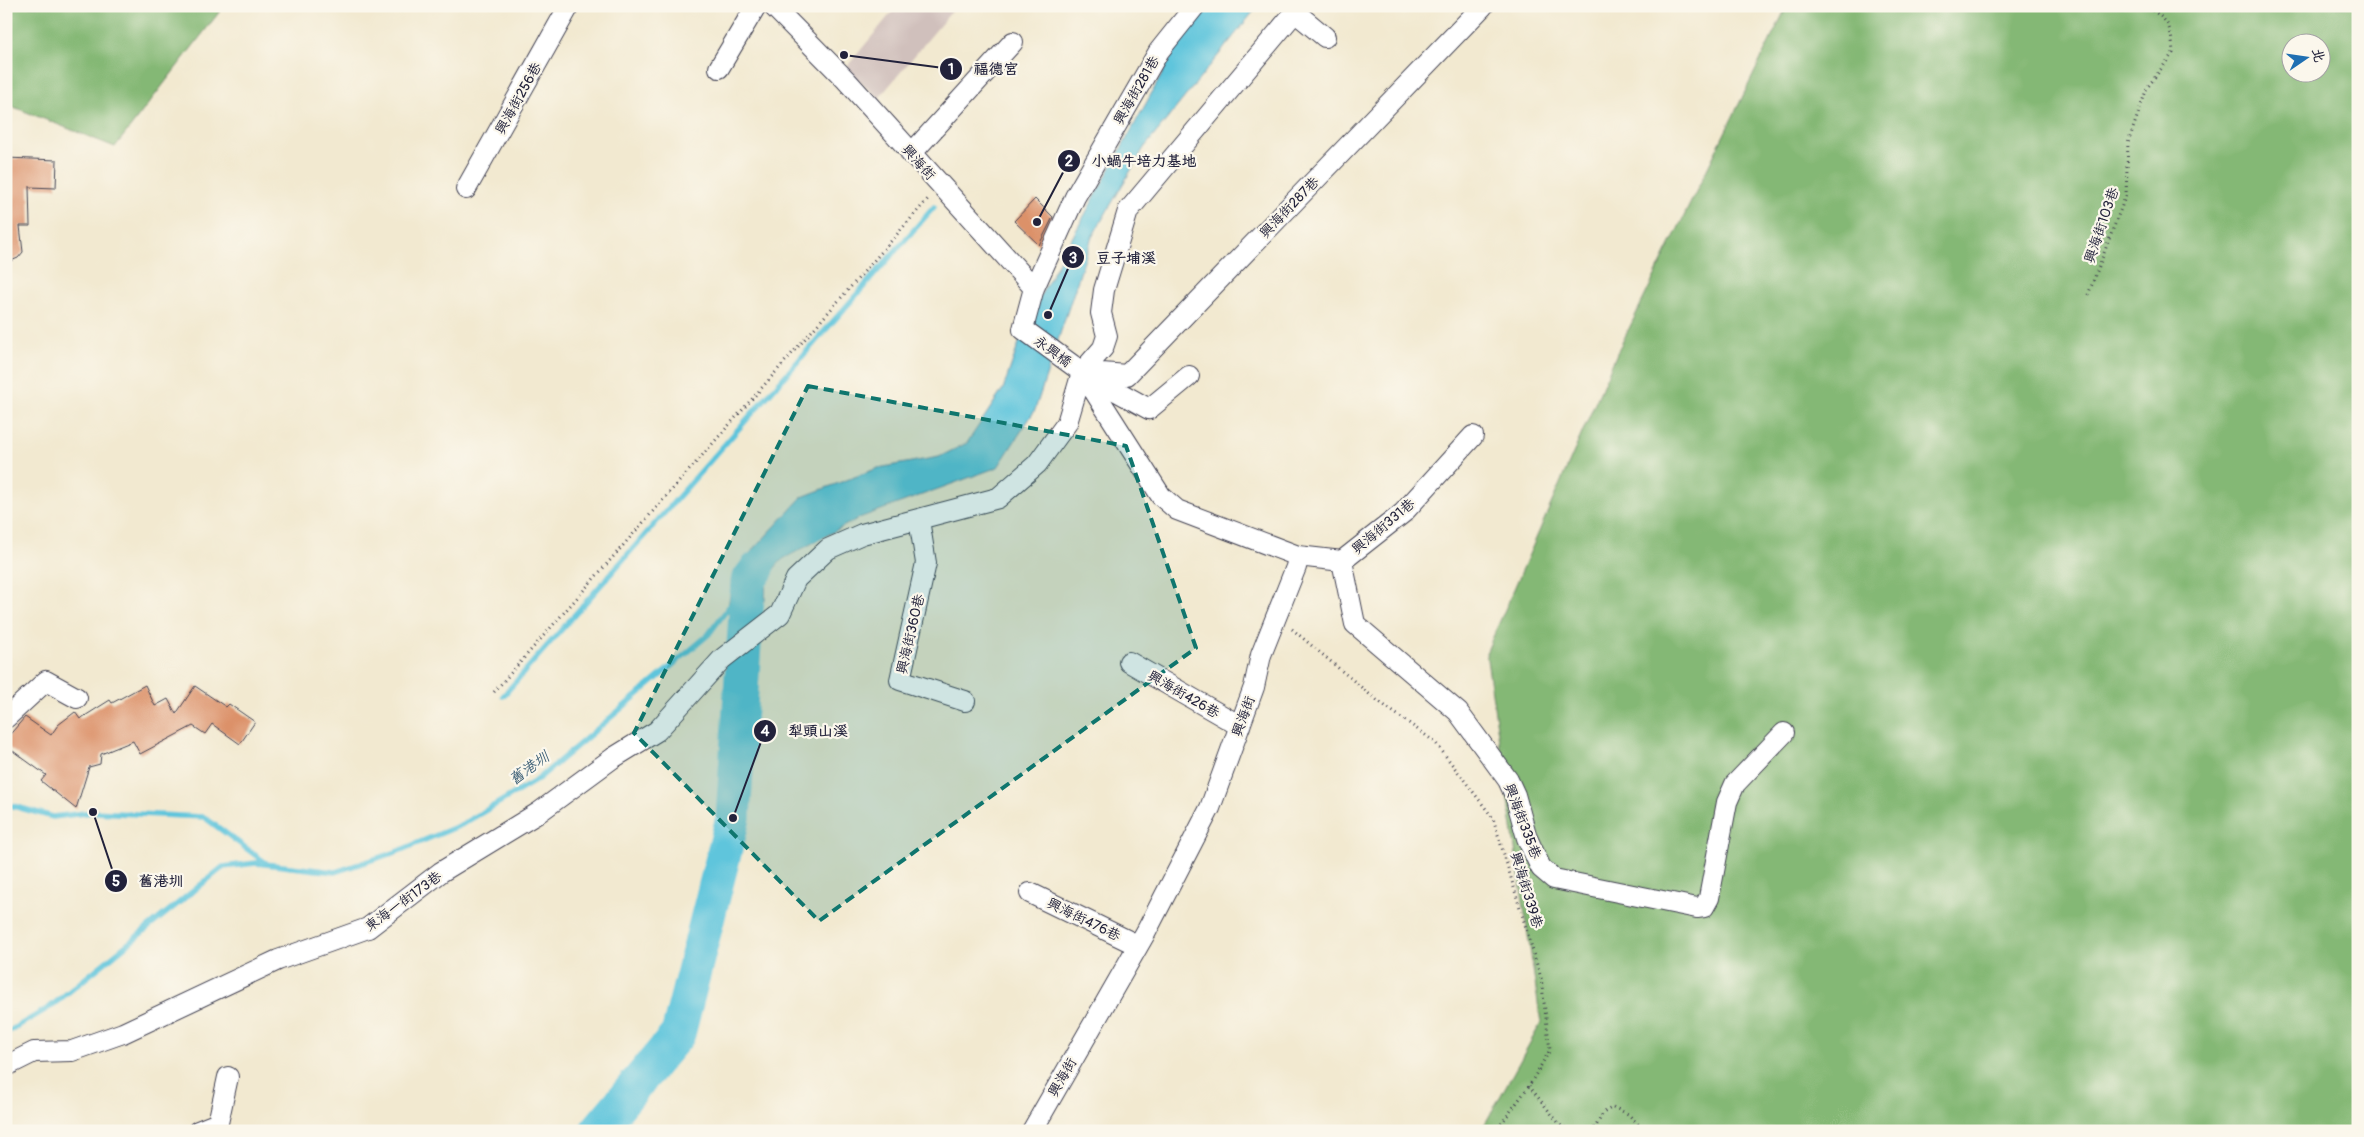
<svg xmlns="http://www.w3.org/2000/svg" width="2364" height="1137" font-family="Pangolin,'LXGW WenKai TC',sans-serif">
  <rect width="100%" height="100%" fill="#fbf7ec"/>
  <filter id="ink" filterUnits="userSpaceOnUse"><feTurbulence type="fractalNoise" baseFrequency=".02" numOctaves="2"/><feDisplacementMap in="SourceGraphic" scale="10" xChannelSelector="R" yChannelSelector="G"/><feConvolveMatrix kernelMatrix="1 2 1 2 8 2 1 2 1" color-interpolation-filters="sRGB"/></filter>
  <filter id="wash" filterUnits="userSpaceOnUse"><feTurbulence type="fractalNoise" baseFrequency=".0096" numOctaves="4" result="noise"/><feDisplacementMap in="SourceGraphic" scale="20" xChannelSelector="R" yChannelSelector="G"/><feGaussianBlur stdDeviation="1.12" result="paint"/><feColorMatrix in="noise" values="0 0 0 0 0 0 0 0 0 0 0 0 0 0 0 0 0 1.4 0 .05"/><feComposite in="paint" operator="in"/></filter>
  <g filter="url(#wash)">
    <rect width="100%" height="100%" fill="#f2e9d0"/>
    <!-- industrial -->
    <path fill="#d0c0bc" d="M897 6H956L879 98 845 69Z"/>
    <!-- forest -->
    <path fill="#84b874" stroke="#536d58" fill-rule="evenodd" d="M6 6H224L115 147 6 104Z
      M1787 6H2358V1131H1481L1541 1023 1486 653 1617 353ZM2292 42H2322V72H2292Z"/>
    <!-- water -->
    <path fill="#5fc5dc" stroke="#40748c" d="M1208 6H1258L1144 148 1092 237 1035 410 998 467 859 518 783 559 766 577 765 601 739 618 727 612 734 574 751 552 802 497 878 468 939 457 967 443 1003 389 1027 320 1183 36Z"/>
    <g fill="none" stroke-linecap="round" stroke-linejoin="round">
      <!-- stream -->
      <path stroke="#5fc5dc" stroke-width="5.5" d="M503 696 934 207
        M6 804 53 817 93 812 204 817 266 863
        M6 1033 50 1007 223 867 256 863 335 872 396 852 461 825 537 780 708 635 732 603"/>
      <!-- river -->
      <path stroke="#5fc5dc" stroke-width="35" d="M597 1131 678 1034 733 818 748 581 757 569"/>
    </g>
    <g id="blocks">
      <!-- building -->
      <path fill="#dc9169" d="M6 158 57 160 56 188 29 187 30 226H20L23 252 18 258 6 263Z
        M1035 199 1053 217 1039 245 1014 221Z
        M145 685 155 706 168 699 176 714 195 686 226 707 229 704 255 722 240 744 212 724 205 734 193 726 140 754 133 741 101 754 100 764 89 767 76 809 41 781 46 775 6 746V739L25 717 51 735 58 725 75 712 80 719 110 700 112 703Z"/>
    </g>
  </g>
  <g filter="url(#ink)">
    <use href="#blocks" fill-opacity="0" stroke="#414051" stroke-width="1"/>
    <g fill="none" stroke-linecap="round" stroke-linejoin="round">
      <!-- minor casing -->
      <g stroke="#414051" stroke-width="22">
        <path id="minor" d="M773 6 846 80 1034 288 1023 329 1082 372 1149 409 1189 376
          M719 68 756 6
          M911 154 1013 42
          M466 189 569 6
          M1034 288 1075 197 1159 51 1195 6
          M1089 372 1127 375 1483 6
          M919 520 926 563 900 680 965 701
          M1298 556 1342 561 1403 513 1473 436
          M1342 561 1355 624 1458 712 1508 780 1515 795 1527 838 1541 868 1554 879 1697 908 1704 907 1709 898 1727 802 1735 784 1784 733
          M1129 662 1240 726
          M6 718 46 681 77 698
          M1030 893 1137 945
          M6 1066 34 1052 72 1051 123 1033 278 960 368 928 441 872 538 813 613 758 657 731 722 659 780 614 796 579 828 549 862 534 998 498 1037 464 1067 423 1082 372 1103 348 1107 336 1101 313 1104 290 1128 211 1295 12 1325 37
          M198 1131 218 1123 228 1077
          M1032 1131 1146 932 1210 808 1254 687 1261 655 1296 567 1298 556 1177 510 1161 496 1082 372"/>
      </g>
      <!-- path -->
      <path stroke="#414051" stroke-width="3" stroke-dasharray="1 4" stroke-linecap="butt" d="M6 195 7 194
        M2088 295 2126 195 2128 143 2147 88 2173 53C2171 25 2169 20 2145 6
        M1292 629 1374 698 1435 742 1493 818 1541 978 1550 1050 1529 1086 1496 1131
        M494 692 928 199
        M1529 1086 1561 1126 1569 1130 1595 1128 1603 1113 1613 1107 1628 1114 1645 1131"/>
      <!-- minor -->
      <use href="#minor" stroke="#fff" stroke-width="20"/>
    </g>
  </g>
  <!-- marked area -->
  <path fill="#0f766e" fill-opacity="0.2" stroke="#0f766e" stroke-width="4" stroke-dasharray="10 6" stroke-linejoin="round" d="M808 386 1126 446 1196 648 819 921 634 733Z"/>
  <g text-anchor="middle" stroke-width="4.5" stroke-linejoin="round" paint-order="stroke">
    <!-- street labels -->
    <g font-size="14" fill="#22223b" stroke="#fbf7ec">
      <text transform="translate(1136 90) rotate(-60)" y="5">興海街281巷</text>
      <text transform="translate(518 98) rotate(-61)" y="5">興海街256巷</text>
      <text transform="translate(919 162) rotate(48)" y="5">興海街</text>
      <text transform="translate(1289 207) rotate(-46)" y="5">興海街287巷</text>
      <text transform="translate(2101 225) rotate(-71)" y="5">興海街103巷</text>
      <text transform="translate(1053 351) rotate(36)" y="5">永興橋</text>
      <text transform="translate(1383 526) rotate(-40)" y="5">興海街331巷</text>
      <text transform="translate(910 634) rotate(-77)" y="5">興海街360巷</text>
      <text transform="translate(1184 694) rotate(30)" y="5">興海街426巷</text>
      <text transform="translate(1243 716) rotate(-70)" y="5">興海街</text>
      <text transform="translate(1523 821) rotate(69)" y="5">興海街335巷</text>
      <text transform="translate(1527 890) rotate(73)" y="5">興海街339巷</text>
      <text transform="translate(403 901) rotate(-36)" y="5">東海一街173巷</text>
      <text transform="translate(1084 919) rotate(26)" y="5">興海街476巷</text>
      <text transform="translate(1062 1077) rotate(-60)" y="5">興海街</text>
    </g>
    <!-- water labels -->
    <g font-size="15" font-style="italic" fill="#375b73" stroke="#fbf7ec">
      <text transform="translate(529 768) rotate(-36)" y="5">舊港圳</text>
    </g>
  </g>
  <!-- callouts -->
  <path fill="none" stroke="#22223b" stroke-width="2" d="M844 55L951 69M1037 222L1069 161M1048 315L1073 257M733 818L765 731M93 812L116 881"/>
  <g fill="#22223b" stroke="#fbf7ec" stroke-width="2">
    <circle cx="844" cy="55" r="5"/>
    <circle cx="1037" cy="222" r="5"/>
    <circle cx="1048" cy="315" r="5"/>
    <circle cx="733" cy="818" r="5"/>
    <circle cx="93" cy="812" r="5"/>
    <circle cx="951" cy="69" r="12"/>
    <circle cx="1069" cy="161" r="12"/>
    <circle cx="1073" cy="257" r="12"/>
    <circle cx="765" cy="731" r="12"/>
    <circle cx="116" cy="881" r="12"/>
  </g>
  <g font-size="15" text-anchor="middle" font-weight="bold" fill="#fff">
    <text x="951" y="74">1</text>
    <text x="1069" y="166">2</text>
    <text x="1073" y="263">3</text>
    <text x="765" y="736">4</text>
    <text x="116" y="886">5</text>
  </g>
  <g font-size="15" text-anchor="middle" font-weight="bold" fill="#22223b" stroke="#fbf7ec" stroke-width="4.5" stroke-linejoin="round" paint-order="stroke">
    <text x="996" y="74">福德宮</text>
    <text x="1144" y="166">小蝸牛培力基地</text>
    <text x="1126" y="263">豆子埔溪</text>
    <text x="818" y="736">犁頭山溪</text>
    <text x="161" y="886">舊港圳</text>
  </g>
  <!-- margin -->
  <rect width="2364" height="1137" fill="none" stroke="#fbf7ec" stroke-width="25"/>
  <!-- north arrow -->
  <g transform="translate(2306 58) rotate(77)"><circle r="24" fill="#fbf7ec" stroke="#a4a2a5"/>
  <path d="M0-4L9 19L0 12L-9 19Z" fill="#1f6fb2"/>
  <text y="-8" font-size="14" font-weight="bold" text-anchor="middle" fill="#22223b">北</text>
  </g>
</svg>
